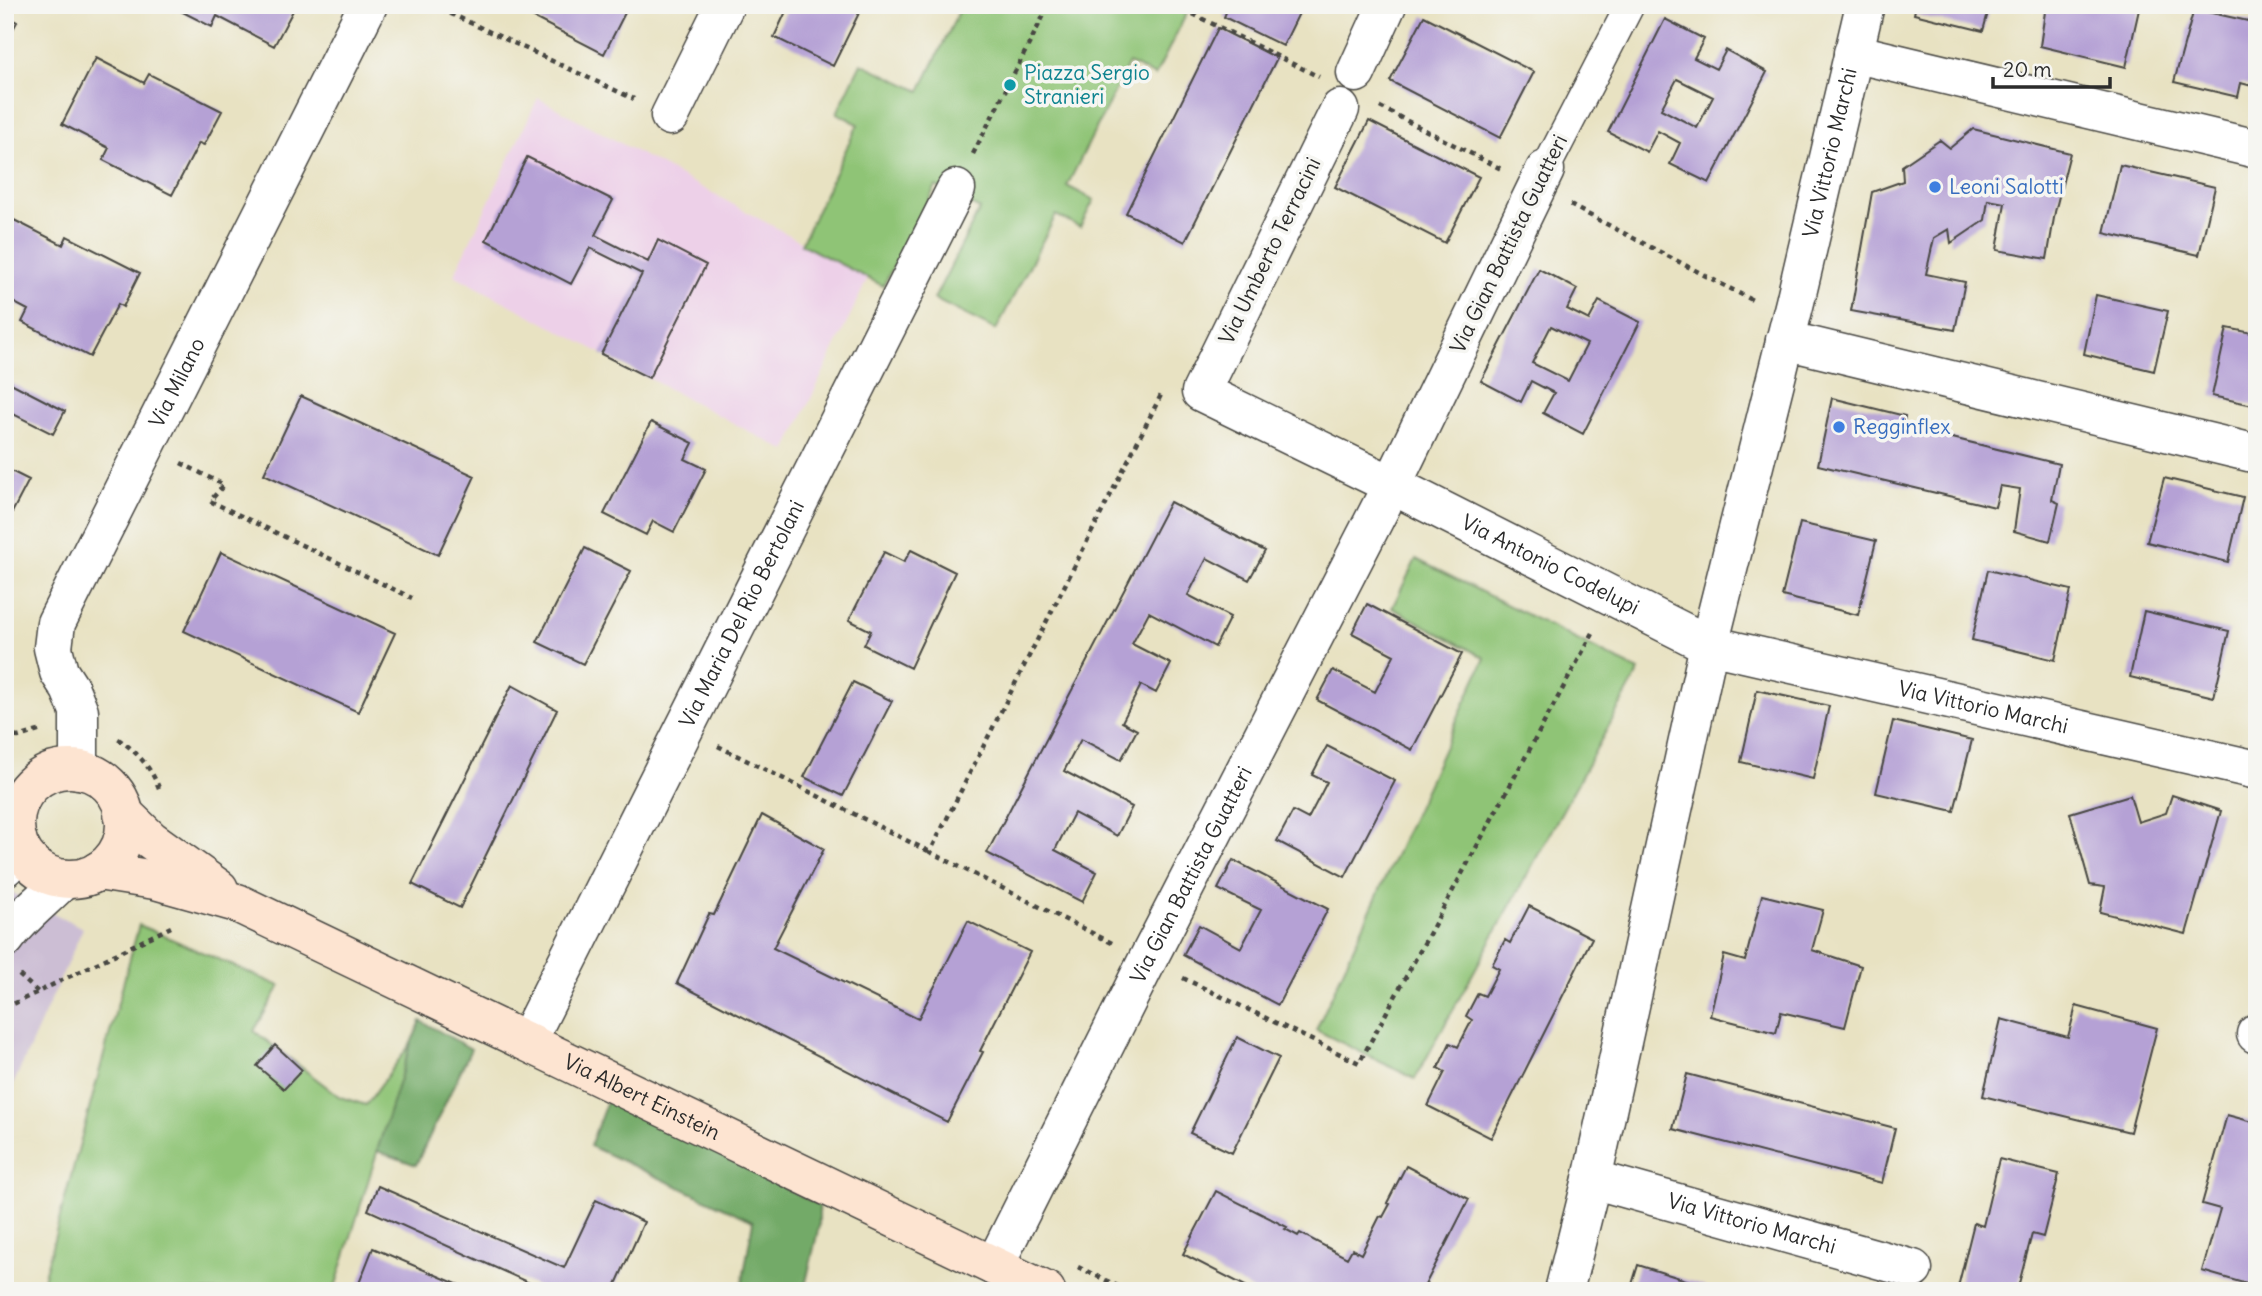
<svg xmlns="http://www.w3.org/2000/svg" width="2262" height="1296" font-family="Delius,sans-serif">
  <rect width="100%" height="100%" fill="#f6f6f2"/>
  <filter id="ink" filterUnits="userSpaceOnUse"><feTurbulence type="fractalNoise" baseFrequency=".0143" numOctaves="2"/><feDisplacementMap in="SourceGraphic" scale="14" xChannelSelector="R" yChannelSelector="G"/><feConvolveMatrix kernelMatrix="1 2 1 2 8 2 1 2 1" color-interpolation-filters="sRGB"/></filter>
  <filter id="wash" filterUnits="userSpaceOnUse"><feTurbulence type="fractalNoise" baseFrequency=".00686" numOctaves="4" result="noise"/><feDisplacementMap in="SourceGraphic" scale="28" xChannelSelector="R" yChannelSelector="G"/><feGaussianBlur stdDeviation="1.57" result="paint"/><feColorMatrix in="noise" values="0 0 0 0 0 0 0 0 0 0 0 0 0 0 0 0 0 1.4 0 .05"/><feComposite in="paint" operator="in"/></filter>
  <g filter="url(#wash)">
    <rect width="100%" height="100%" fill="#e8e2c2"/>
    <!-- built -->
    <path fill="#edd0e8" d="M538 98 868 278 786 451 454 275Z"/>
    <!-- industrial -->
    <path fill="#ccbed4" d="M5 889 83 928 5 1103Z"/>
    <!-- green -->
    <path fill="#8fc476" stroke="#5d7850" stroke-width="2" d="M962 5H1191L1155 76 1129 63 1067 186 1094 200 1080 227 1056 215 996 330 934 299 980 209 936 186 883 286 801 244 858 124 837 113 861 63 920 91Z
      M1416 559 1639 671 1415 1079 1316 1030 1485 658 1392 608Z
      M139 925 280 986 254 1031 340 1097 366 1105 411 1043 334 1291H40Z"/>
    <!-- forest -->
    <path fill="#73aa67" stroke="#4f6a49" stroke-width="2" d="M421 1021 471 1049 416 1165 377 1151 411 1043Z
      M608 1098 819 1205V1226L804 1291H741L753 1221 590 1146Z"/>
    <g id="blocks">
      <!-- building -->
      <path fill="#b5a1d5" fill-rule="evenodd" d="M169 5H296L274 46 217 16 212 27Z
        M509 5H629L604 54Z
        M789 5H863L833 66 774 37Z
        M1229 5H1303L1283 46 1224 17Z
        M1916 5H1990L1983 31 1914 14Z
        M2046 5H2140L2126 67 2040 46Z
        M2194 9 2257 23V69L2252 86 2241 83 2238 97 2174 82Z
        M5 16 17 22 5 44Z
        M1424 16 1534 72 1500 138 1390 81Z
        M1665 19 1704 39 1694 58 1716 69 1726 50 1767 72 1709 183 1670 164 1680 143 1658 131 1647 152 1608 132ZM1677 79 1713 97 1697 128 1661 109Z
        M1218 28 1277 58 1185 242 1126 213Z
        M96 58 144 83 149 74 222 111 204 145 199 143 172 195 103 160 109 148 62 124Z
        M1369 121 1479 177 1445 243 1335 187Z
        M1973 129 2070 153 2055 212 2047 259 1997 250 2005 203 1988 200 1985 220 1951 243 1949 229 1934 238 1926 274 1965 282 1955 330 1851 311 1872 192 1903 181 1902 166 1940 140 1950 148Z
        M527 157 613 200 595 235 648 262 658 240 706 265 649 378 601 354 642 274 590 248 571 284 486 240Z
        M2120 165 2215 187 2199 255 2104 233Z
        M14 220 63 245 67 236 140 273 123 307 118 304 90 357 22 322 28 310 5 298V238Z
        M1539 269 1577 289 1567 309 1589 320 1599 301 1640 322 1583 434 1543 413 1554 393 1531 381 1521 402 1481 381ZM1551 326 1587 344 1568 381 1532 363Z
        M2096 295 2168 311 2154 371 2084 354Z
        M2227 328 2257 334V406L2212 396Z
        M5 380 65 411 53 434 5 410Z
        M301 396 475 476 438 555 264 474Z
        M1832 398 1905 416 1903 426 2059 464 2052 500 2059 503 2050 541 2014 531 2020 489 2000 486 1995 507 1818 465Z
        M651 422 693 443 685 459 706 469 674 532 653 521 646 535 604 514Z
        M5 468 29 480 5 526Z
        M2164 478 2243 497 2228 562 2147 542Z
        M1170 502 1265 551 1249 580 1207 558 1188 595 1230 617 1215 647 1149 612 1132 644 1171 664 1156 693 1141 685 1122 722 1137 730 1121 760 1081 739 1064 771 1132 807 1117 836 1074 813 1055 850 1097 872 1082 902 987 853Z
        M1800 523 1876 541 1858 615 1782 596Z
        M585 548 631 571 583 664 537 642Z
        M911 550 955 572 910 668 864 645 871 631 849 620 884 552 904 562Z
        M221 552 395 633 358 712 184 631Z
        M1988 570 2071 590 2055 660 1972 640Z
        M1367 604 1462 654 1412 750 1317 700 1333 670 1375 692 1394 655 1352 633Z
        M2144 611 2229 631 2214 697 2130 677Z
        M853 682 892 701 843 796 804 777Z
        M512 685 557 710 460 908 412 884Z
        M1757 690 1829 706 1813 779 1741 762Z
        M1893 721 1972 740 1954 811 1876 793Z
        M1327 746 1395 781 1345 877 1277 841 1293 811 1308 819 1327 782 1312 775Z
        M2130 795 2138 822 2166 813 2172 795 2221 811 2186 934 2100 912 2105 887 2090 885 2070 813Z
        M762 815 824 849 773 948 918 1019 968 921 1030 952 980 1051 983 1052 947 1122 677 983 709 914 714 915Z
        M1233 860 1328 909 1278 1005 1183 955 1199 925 1241 948 1261 910 1218 889Z
        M1762 895 1823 910 1812 950 1861 966 1845 1027 1781 1012 1776 1033 1710 1016 1724 955 1745 961Z
        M1529 906 1592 938 1491 1138 1428 1106 1445 1072 1438 1068 1450 1043 1458 1047 1472 1020 1466 1016 1478 993 1485 996 1499 969 1492 965 1505 940 1510 943Z
        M2076 1006 2157 1028 2130 1132 1983 1096 2001 1019 2068 1037Z
        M1237 1037 1279 1058 1232 1153 1190 1133Z
        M275 1045 302 1070 284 1089 257 1066Z
        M1687 1074 1895 1128 1882 1183 1673 1129Z
        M2227 1115 2257 1123V1287L2202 1271 2220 1209 2202 1204Z
        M1999 1159 2059 1174 2043 1237 2032 1234 2017 1291H1957L1974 1223 1983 1226Z
        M1406 1166 1469 1199 1422 1291H1255L1183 1254 1216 1191 1287 1227 1285 1229 1298 1236 1300 1233 1347 1258 1352 1249 1361 1254 1380 1216 1383 1217 1390 1204 1387 1203Z
        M378 1186 564 1268 596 1200 644 1222 613 1291H547L368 1210Z
        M373 1248 473 1291H356Z
        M1638 1265 1705 1286 1703 1291H1630Z"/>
    </g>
  </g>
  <g filter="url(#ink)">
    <use href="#blocks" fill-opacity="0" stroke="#474642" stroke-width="2"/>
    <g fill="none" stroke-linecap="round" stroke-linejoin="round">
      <!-- pedestrian casing -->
      <g stroke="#474642" stroke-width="31">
        <path id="pedestrian" d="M1545 170 1630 5"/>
      </g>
      <!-- minor casing -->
      <g stroke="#474642" stroke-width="41">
        <g id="minor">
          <path d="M1853 53 2257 149"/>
          <path d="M1356 73 1387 5"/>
          <path id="s1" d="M1340 109 1201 392 1392 485 1709 645 2257 770"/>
          <path d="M670 116 725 5"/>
          <path d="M1785 340 2257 454"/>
          <path id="s2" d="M79 770V711L70 689 59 672 53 648 56 623 368 5"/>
          <path d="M2256 1034H2257"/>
          <path id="s3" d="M527 1041 956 189"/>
          <path id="s4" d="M1592 1179 1913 1269"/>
          <path id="s5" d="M994 1266 1147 961 1392 485 1545 170"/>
          <path id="s6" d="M1564 1291 1592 1179 1709 645 1795 302 1865 5"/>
        </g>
      </g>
      <!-- tertiary casing -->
      <g stroke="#474642" stroke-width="41">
        <path id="tertiary" d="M5 867 17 839
          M5 939C21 916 45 899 64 879"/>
      </g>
      <!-- secondary casing -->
      <g stroke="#474642" stroke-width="41">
        <g id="secondary">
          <circle cx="70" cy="824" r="55"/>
          <path d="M123 813 151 840 219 889"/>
          <path id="s7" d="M98 871 155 880 237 903 1046 1291"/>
        </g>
      </g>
      <!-- path -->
      <path stroke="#474642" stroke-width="4.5" stroke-dasharray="5 5" stroke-linecap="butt" d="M432 5 634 99
        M1175 5 1319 77
        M1380 107 1503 170
        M973 154 1049 5
        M1570 205 1754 301
        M181 463 224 485 210 501 412 598
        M5 735 18 737 42 730
        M118 739C137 751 153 770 160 791
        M718 746 930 852
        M1112 943 930 852 1161 395
        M19 975 38 992
        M1183 978 1359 1063 1594 631
        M5 1008 171 927
        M1078 1267 1128 1291"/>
      <!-- pedestrian -->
      <use href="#pedestrian" stroke="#fff" stroke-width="28"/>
      <!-- minor -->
      <use href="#minor" stroke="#fff" stroke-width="38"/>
      <!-- tertiary -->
      <use href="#tertiary" stroke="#fff" stroke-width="38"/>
      <!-- secondary -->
      <use href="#secondary" stroke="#fde4d1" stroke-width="38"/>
    </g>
  </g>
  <!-- markers -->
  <circle fill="#0f9aa8" stroke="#f6f6f2" stroke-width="2.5" cx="1010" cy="85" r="7"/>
  <g fill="#3f7fe0" stroke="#f6f6f2" stroke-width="2.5">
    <circle cx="1935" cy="187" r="7"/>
    <circle cx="1839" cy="427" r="7"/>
  </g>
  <g text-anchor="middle" stroke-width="7" stroke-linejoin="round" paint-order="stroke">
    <!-- culture labels -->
    <g font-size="21" fill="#0d838f" stroke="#f6f6f2" text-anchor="start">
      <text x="1024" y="80">Piazza Sergio<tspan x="1024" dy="24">Stranieri</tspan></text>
    </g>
    <!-- street labels -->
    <g font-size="21" fill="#2b2b2b" stroke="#f6f6f2">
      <text dy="7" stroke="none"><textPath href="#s6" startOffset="1169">Via Vittorio Marchi</textPath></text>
      <text transform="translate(1509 244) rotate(-64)" y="7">Via Gian Battista Guatteri</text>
      <text transform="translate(1270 251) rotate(-64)" y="7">Via Umberto Terracini</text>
      <text dy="7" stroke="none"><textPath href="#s2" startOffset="422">Via Milano</textPath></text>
      <text dy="7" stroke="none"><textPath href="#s1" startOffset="705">Via Antonio Codelupi</textPath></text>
      <text dy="7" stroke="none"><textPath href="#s3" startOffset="478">Via Maria Del Rio Bertolani</textPath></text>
      <text dy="7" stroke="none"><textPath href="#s1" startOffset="1164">Via Vittorio Marchi</textPath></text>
      <text dy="7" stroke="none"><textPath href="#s5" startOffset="438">Via Gian Battista Guatteri</textPath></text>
      <text dy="7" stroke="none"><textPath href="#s7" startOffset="592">Via Albert Einstein</textPath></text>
      <text dy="7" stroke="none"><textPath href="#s4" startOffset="166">Via Vittorio Marchi</textPath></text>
    </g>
    <!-- shop labels -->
    <g font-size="21" fill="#366cbe" stroke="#f6f6f2" text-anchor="start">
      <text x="1949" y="194">Leoni Salotti</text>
      <text x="1853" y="434">Regginflex</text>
    </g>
  </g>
  <!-- margin -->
  <rect width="2262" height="1296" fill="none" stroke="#f6f6f2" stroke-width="28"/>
  <!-- scale -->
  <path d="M1993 77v10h117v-10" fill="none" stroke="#2b2b2b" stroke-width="3.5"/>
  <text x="2003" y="77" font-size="21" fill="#2b2b2b" stroke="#f6f6f2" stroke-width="5" paint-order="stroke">20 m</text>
</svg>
